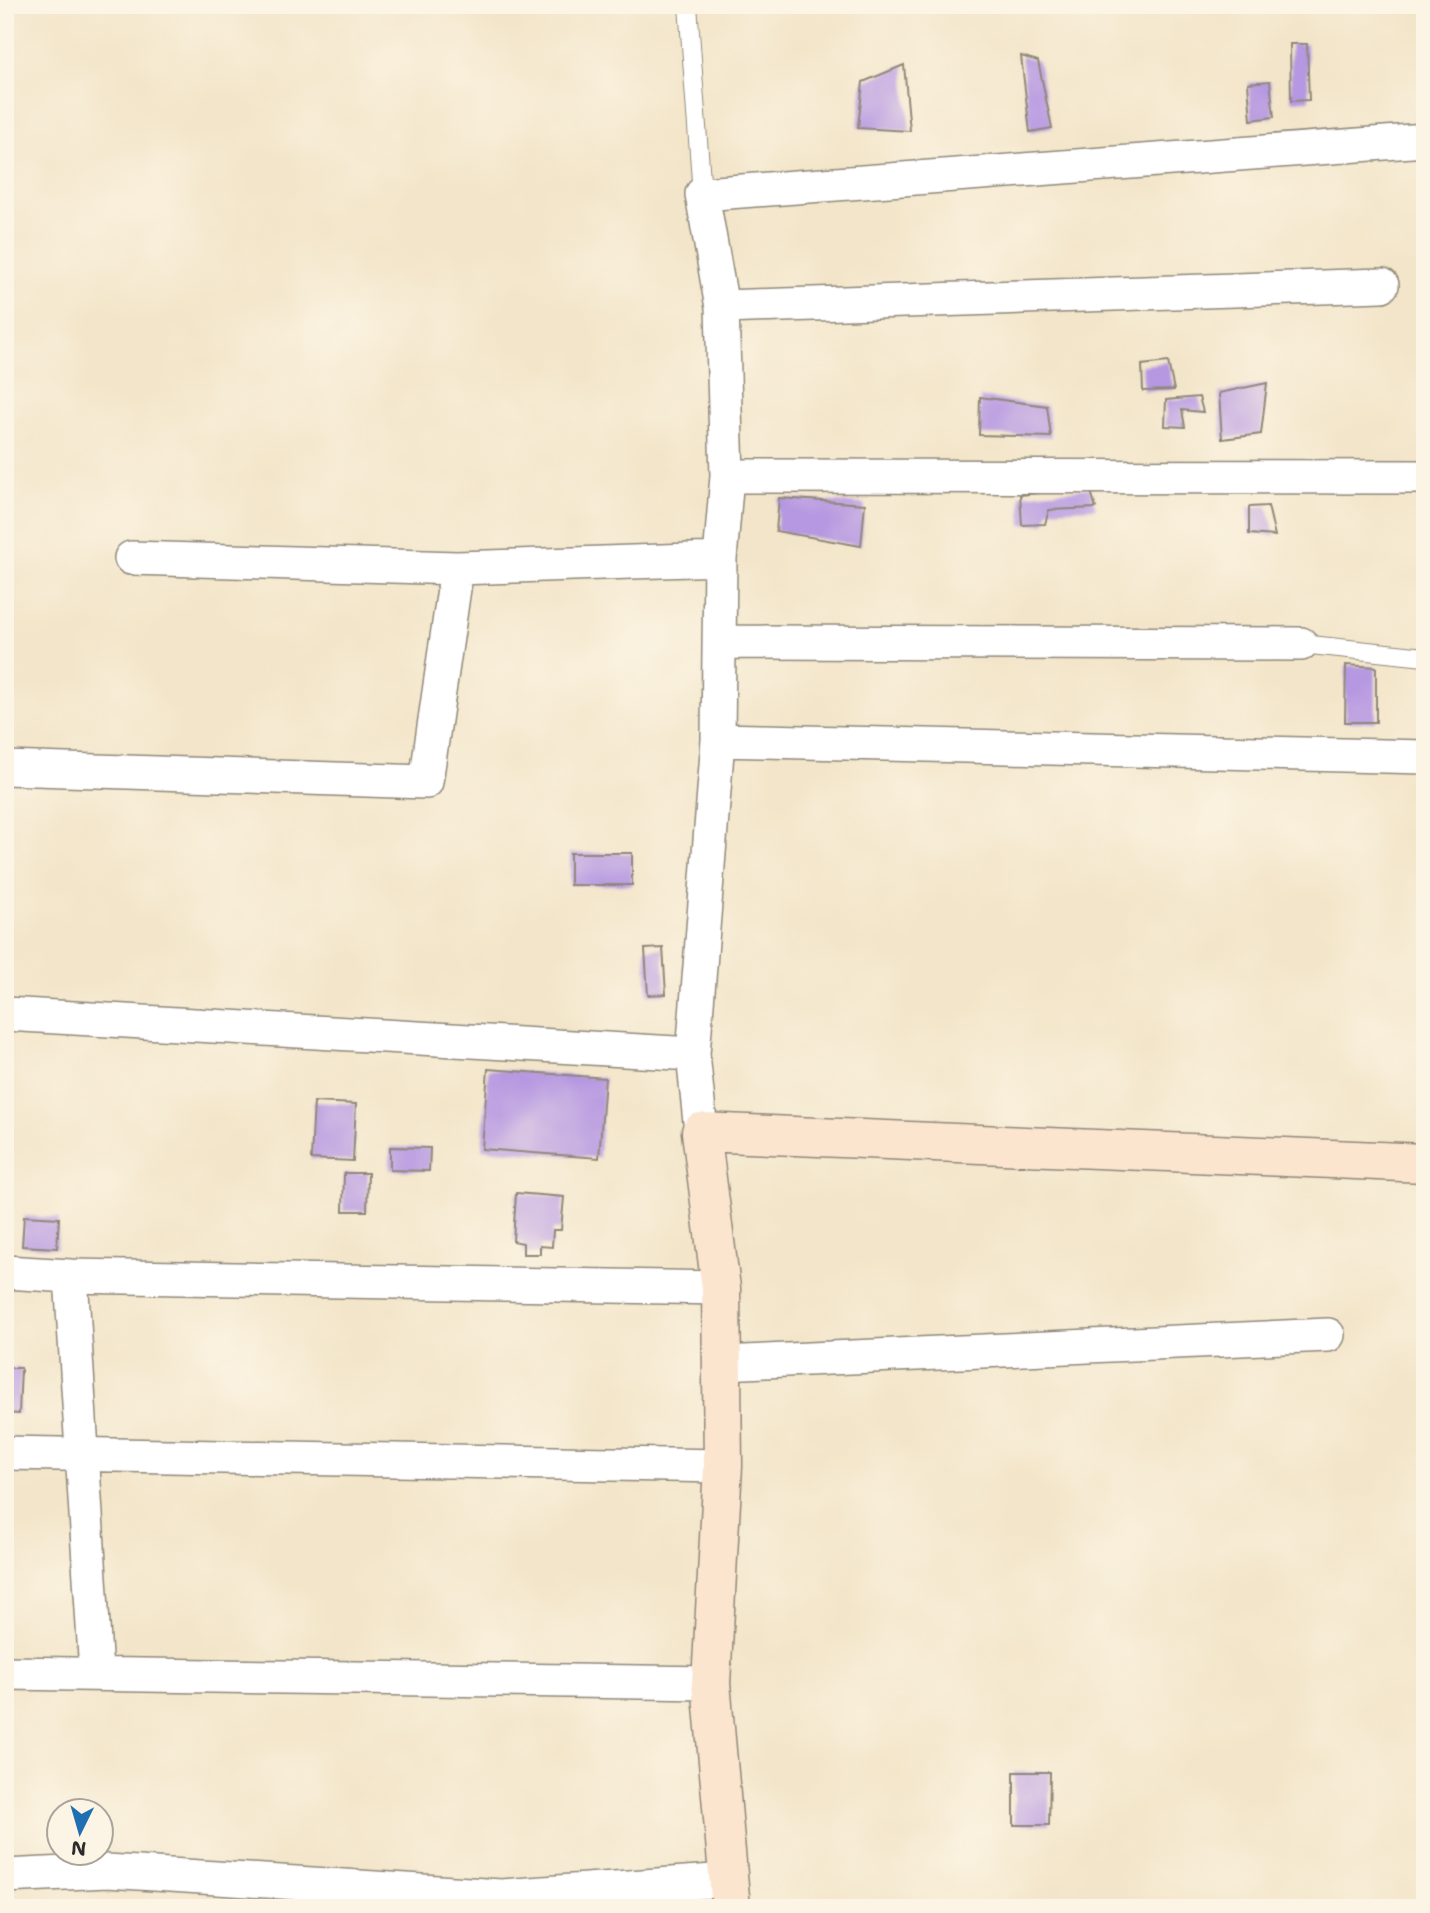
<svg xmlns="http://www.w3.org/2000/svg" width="1430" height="1913" font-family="'Shantell Sans',sans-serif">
  <rect width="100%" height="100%" fill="#fcf5e5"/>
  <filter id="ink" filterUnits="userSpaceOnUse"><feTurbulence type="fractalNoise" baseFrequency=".0143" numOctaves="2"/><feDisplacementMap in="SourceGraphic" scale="14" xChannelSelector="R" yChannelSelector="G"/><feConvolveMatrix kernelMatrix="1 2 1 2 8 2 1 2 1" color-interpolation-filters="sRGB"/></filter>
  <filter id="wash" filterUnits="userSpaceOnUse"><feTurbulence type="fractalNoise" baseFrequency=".00686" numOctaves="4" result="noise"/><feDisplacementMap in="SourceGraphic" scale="28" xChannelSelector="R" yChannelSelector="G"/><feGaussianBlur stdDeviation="1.57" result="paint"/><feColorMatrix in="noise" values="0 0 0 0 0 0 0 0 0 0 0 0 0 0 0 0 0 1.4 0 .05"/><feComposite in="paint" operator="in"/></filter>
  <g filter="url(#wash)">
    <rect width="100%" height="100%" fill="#f3e5c9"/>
    <g id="blocks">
      <!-- building -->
      <path fill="#b697e1" d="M1290 44H1307L1309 100 1291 101Z
        M1021 56 1038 61 1052 128 1030 132Z
        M904 65 910 131 858 128 863 82Z
        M1270 81 1274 117 1251 120 1248 83Z
        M1168 362 1174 390 1143 391 1142 365Z
        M1267 383 1261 434 1222 439 1219 393Z
        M980 397 1047 406 1051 437 979 435Z
        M1199 397 1203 412 1182 410 1185 427 1165 426 1166 400Z
        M1090 488 1096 508 1049 510 1045 524 1022 525 1020 495Z
        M779 498 865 504 861 546 776 531Z
        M1268 506 1275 536 1249 534V507Z
        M1346 665 1376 667V722H1345Z
        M570 853H632V885H570Z
        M663 948 666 994 648 995 645 949Z
        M488 1069 605 1078 599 1158 482 1149Z
        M314 1102 356 1104 353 1161 311 1159Z
        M390 1147 430 1148 429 1171 390 1170Z
        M344 1173H368L367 1211H343Z
        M516 1193 564 1197 561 1230H553L552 1247 540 1246V1254H523V1243L513 1241Z
        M24 1216 59 1218 57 1248 22 1246Z
        M5 1368H21L19 1414 5 1413Z
        M1014 1772H1050L1049 1825H1014Z"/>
    </g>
  </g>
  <g filter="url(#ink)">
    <use href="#blocks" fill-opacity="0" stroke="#8f887a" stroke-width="2"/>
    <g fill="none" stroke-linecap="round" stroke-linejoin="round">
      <!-- lane casing -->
      <g stroke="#8f887a" stroke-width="20">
        <path id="lane" d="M688 5 702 194
          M1301 644 1425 657"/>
      </g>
      <!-- street casing -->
      <g stroke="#8f887a" stroke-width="36">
        <path id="street" d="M722 307 1382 285
          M727 476 1425 477
          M131 558 457 568
          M720 642 1301 644
          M718 740 1425 757
          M5 768 426 782 457 568 720 559
          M5 1014 693 1054
          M701 1132 693 1054 718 740 720 559 727 476 722 307 702 194 1425 140
          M5 1272 71 1276 721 1288
          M71 1276 96 1673
          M722 1363 1328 1335
          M5 1453 723 1466
          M5 1673 711 1683
          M5 1876 107 1871 501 1896 728 1880"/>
      </g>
      <!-- secondary casing -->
      <g stroke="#8f887a" stroke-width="41">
        <path id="secondary" d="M731 1908 711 1683 723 1466 721 1288 701 1132 1425 1163"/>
      </g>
      <!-- lane -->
      <use href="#lane" stroke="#fff" stroke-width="18"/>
      <!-- street -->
      <use href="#street" stroke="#fff" stroke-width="33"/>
      <!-- secondary -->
      <use href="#secondary" stroke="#fbe5cf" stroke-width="38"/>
    </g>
  </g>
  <!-- margin -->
  <rect width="1430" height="1913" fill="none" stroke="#fcf5e5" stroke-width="28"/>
  <!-- north arrow -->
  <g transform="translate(80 1832) rotate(185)"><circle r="33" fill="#fcf5e5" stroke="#a8a49b" stroke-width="2"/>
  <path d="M0-5L12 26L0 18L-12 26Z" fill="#1f6fb2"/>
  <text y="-10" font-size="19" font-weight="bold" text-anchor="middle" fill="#2b2b2b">N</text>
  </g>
</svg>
